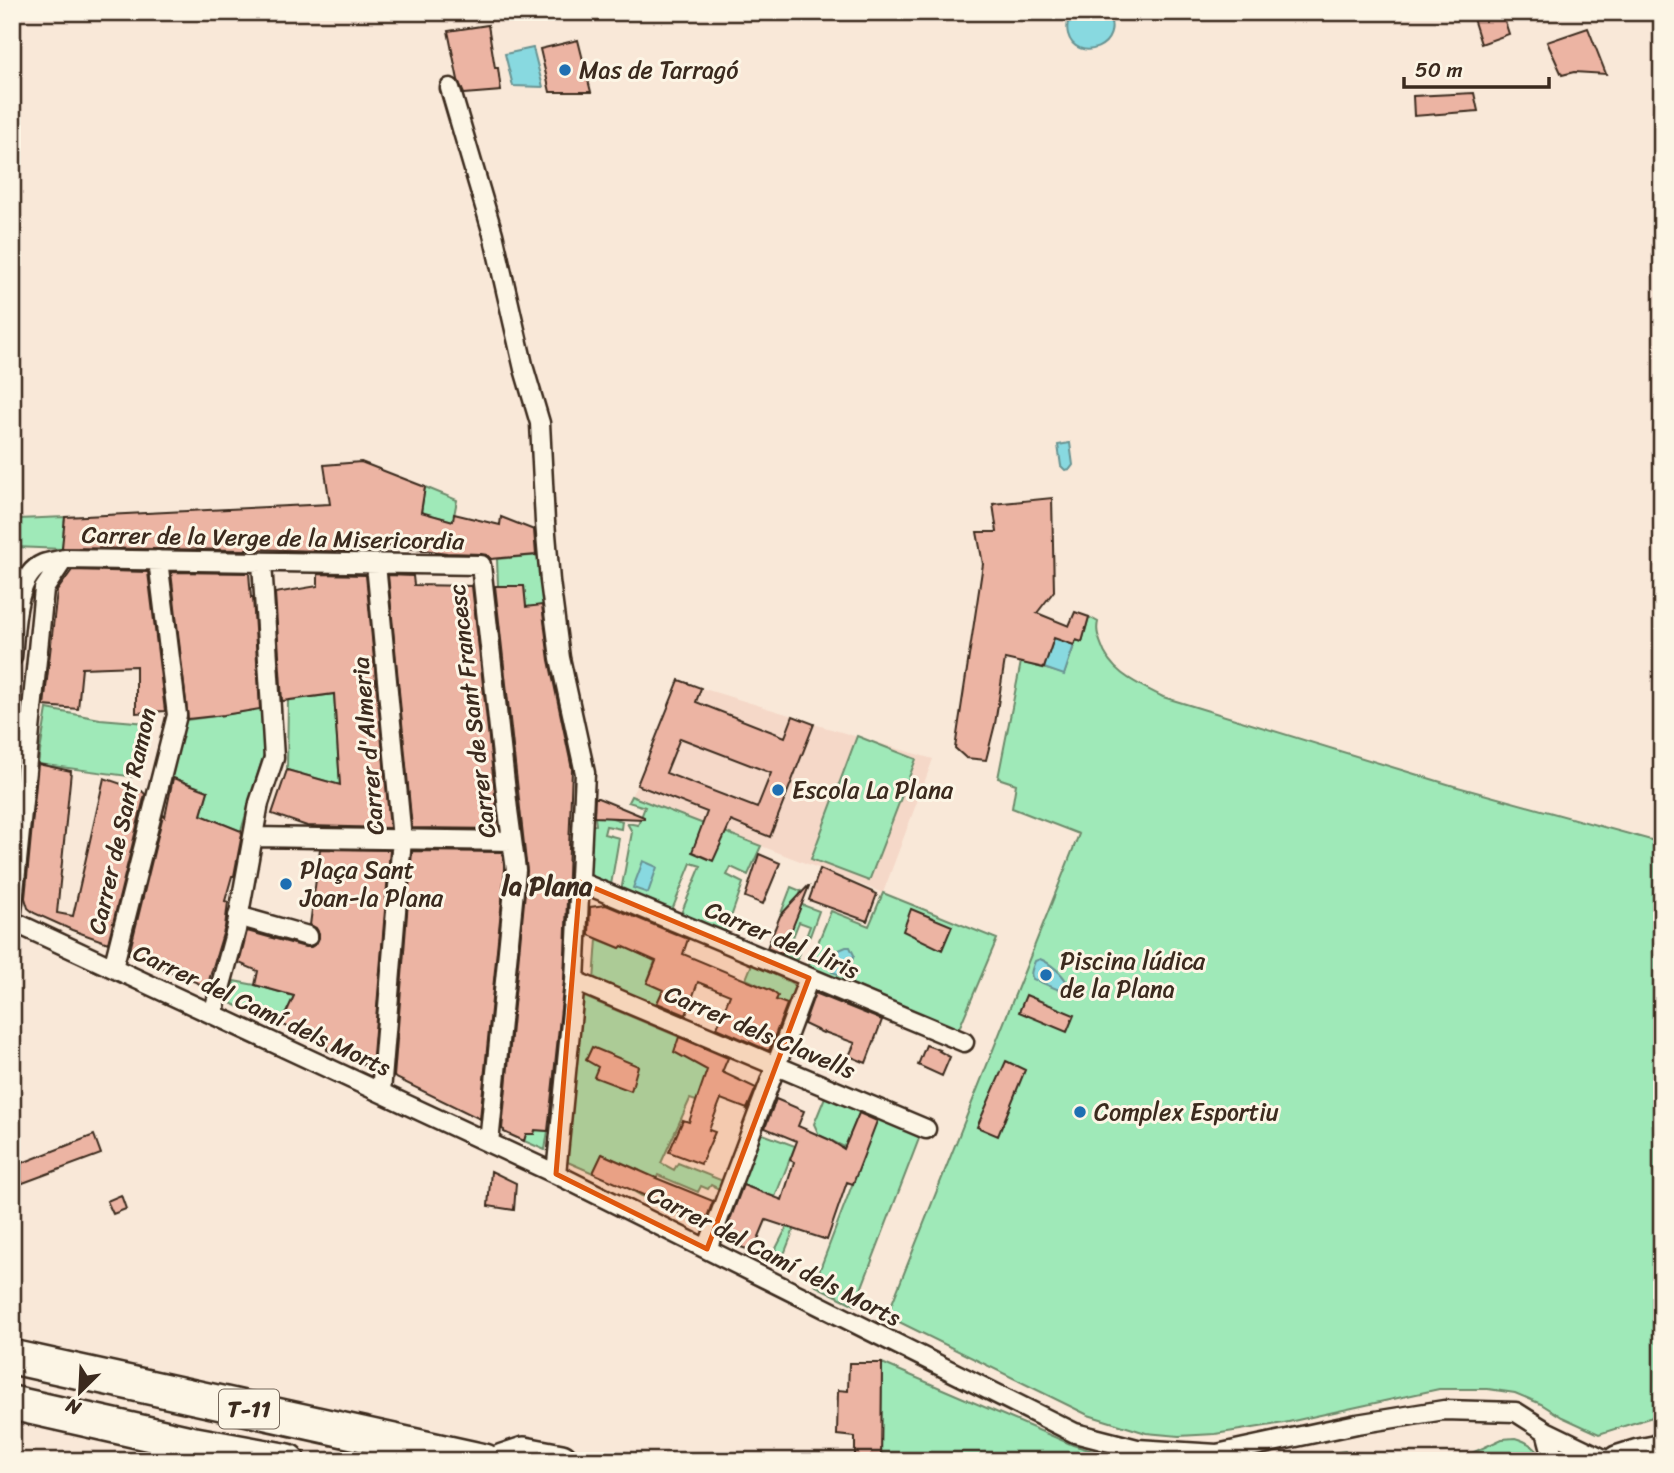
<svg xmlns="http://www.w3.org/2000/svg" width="1674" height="1473" font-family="Sriracha,sans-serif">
  <rect width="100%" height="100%" fill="#f9e8d8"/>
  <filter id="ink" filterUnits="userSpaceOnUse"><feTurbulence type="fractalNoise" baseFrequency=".0143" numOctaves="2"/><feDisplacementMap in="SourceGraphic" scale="14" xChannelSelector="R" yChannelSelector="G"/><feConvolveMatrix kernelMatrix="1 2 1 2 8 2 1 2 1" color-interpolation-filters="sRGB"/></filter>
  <g filter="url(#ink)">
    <!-- built -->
    <path fill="#f5d8c8" d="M679 680 701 688 793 716 814 724 933 759 883 893 631 796 637 785Z"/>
    <!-- green -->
    <path fill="#9fe9b8" stroke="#6d8a6b" stroke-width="2" d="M425 487 457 500 453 521 431 515 420 519Z
      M65 517 62 549 15 547 18 519Z
      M540 555 547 605 526 607 524 586H498L497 559Z
      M1089 617 1098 622C1096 630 1098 636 1101 644 1110 673 1138 684 1163 697L1454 786 1662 843V1414L1599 1434 1562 1417 1541 1404 1515 1393 1488 1389H1439L1284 1423 1215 1434 1179 1436 1146 1433 1088 1415 887 1316 1079 834 1012 808 1016 784 998 778 1021 662 1064 674 1076 640 1082 642Z
      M334 694 340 785 287 770 288 700Z
      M262 708 265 750 241 831 201 815 208 791 171 777 186 720 224 715Z
      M47 709 100 719 147 723 135 777 38 764Z
      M857 736 916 759 869 881 811 859Z
      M631 796 761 846 748 875 731 867 727 875 743 883 725 934 680 916 701 866 691 863 672 910 621 891 632 832 627 823 638 825 645 807 628 802Z
      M595 817H609L622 821 621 829 606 826 604 834 619 838 611 885 587 877 588 826 596 825Z
      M791 887 801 891 797 903 819 911 810 936 807 934 810 926 799 922 789 947 799 951 797 962 781 955 799 910 790 905 780 916Z
      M883 893 997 939 958 1031 848 982 846 985 808 967 831 911 869 926Z
      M597 939 620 948 622 945 655 961 647 983 663 990 655 1008 594 981Z
      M752 964 792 983 796 989 791 1006 776 1000 772 991 746 979Z
      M234 981 255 985 294 996 281 1024 230 1003Z
      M580 995 696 1044 691 1059 713 1072 696 1101 690 1099 661 1163 674 1170 678 1163 723 1181 719 1189 711 1185 708 1189 701 1186 698 1192 658 1175 647 1199 630 1189 639 1170 602 1154 593 1173 563 1160Z
      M825 1097 860 1111 850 1135 858 1141 853 1151 819 1135 814 1124Z
      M878 1117 920 1136 855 1305 814 1285Z
      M535 1130 548 1131 545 1150 524 1141 526 1134H534Z
      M760 1133 795 1146 775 1197 740 1183Z
      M787 1227 794 1229 779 1267 769 1262Z
      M882 1363 1073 1445 1102 1454 1140 1461H881Z
      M1515 1438C1527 1441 1539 1449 1543 1461H1455L1502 1439Z
      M1345 1451 1350 1461H1272Z"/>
    <!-- water -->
    <path fill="#88d9e0" stroke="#699392" stroke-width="2" d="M1072 12H1107C1127 46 1076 65 1068 34 1066 26 1068 19 1072 12Z
      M533 48 543 87 513 86 505 54Z
      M1070 443 1073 465 1070 469 1065 470 1061 466 1058 445Z
      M1054 638 1074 645 1064 675 1044 668Z
      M643 861 657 867 648 893 633 888Z
      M846 947H850L854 955 846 977 832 972 839 950Z
      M1040 959C1050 963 1063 974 1067 983L1064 989 1059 990 1033 979C1029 974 1033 967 1035 961Z"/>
    <!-- building -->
    <path fill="#ecb4a3" stroke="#3b2a1e" stroke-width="2" fill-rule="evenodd" d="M1471 12H1502L1509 34 1481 44Z
      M488 25 495 68H498L501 91 464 94 458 80 448 31Z
      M1588 28 1606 74 1574 72 1562 75 1547 42Z
      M578 40 591 92H550L540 49Z
      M1474 93 1478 111 1414 116 1413 96Z
      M361 462 425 487 421 512 453 521 454 514 500 525 501 517 534 530 536 555 491 559 487 555 481 554 447 553 359 542 360 552 246 549V550L62 548 65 517 330 504 324 465Z
      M1052 498 1054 591 1037 613 1069 626 1075 612 1089 617 1082 642 1076 640 1074 645 1054 638 1044 668 1005 659 995 724 986 760 966 758 955 748 983 564 977 532H997L993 504Z
      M72 570 148 572 165 711 136 713V666L82 668 78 709 44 706 57 591Z
      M171 572 249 573 251 598 253 597 260 709 224 715 188 719Z
      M318 574 366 575 390 828 307 826 272 814 287 770 340 785 334 694 282 701 275 593 318 586Z
      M388 575 413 576 414 585 472 586 499 829 412 828Z
      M495 586H524L526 607 542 605 549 660 572 769 564 980 548 1131 535 1130 534 1134H526L524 1141 504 1132V1130L502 1129 527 871Z
      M679 680 701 688 696 702 785 737 793 716 814 724 770 837 731 821 713 861 692 852 707 812 637 785ZM680 738 771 773 757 808 666 773Z
      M38 764 71 771 57 913 73 916 104 778 142 791 145 794 108 943 72 930 34 913 28 908 25 898Z
      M173 778 208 791 201 815 241 831 242 834 234 876H232L225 901 228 902 225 927 207 987 129 954 163 815 165 817Z
      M595 798H598L644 817V819L594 817Z
      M320 849 390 850 372 1067 327 1050V1044L281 1024 294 996 255 985 258 971 239 963 247 931 305 947H311L316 944 319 938V933L316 928 310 925Z
      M412 851 502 852 505 870 480 1119 394 1077Z
      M759 854 780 863 763 904 745 897Z
      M820 869 877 894 867 921 809 900Z
      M808 886H809L782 954 767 948 780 916Z
      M606 905 688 939 683 954 772 991 778 996 776 1000 787 1004 769 1051 717 1028 730 995 698 982 686 1015 657 1003 663 990 647 983 656 961 622 946 620 948 589 935 590 907Z
      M911 909 952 926 942 950 903 931Z
      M815 993 882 1020 866 1063 849 1056 855 1043 824 1032 823 1033 804 1024Z
      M1026 995 1074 1015 1067 1032 1019 1012Z
      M679 1037 728 1058 722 1072 756 1088 747 1109 721 1099 709 1130 715 1132 701 1164 669 1152 683 1120 689 1122 707 1070 674 1052Z
      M926 1045 940 1050 939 1051 950 1057 942 1076 918 1065Z
      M592 1047 638 1066 631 1091 594 1077 598 1067 586 1060Z
      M1006 1061 1025 1070 998 1136 977 1127Z
      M776 1099 804 1111 798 1126 830 1140 844 1149 859 1113 877 1121 853 1184 847 1182 827 1240 766 1220 753 1251 728 1243 724 1236 743 1185 782 1200 794 1162 790 1160 797 1141 765 1128Z
      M94 1135 101 1154 12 1187V1167Z
      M602 1154 656 1178 713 1201 704 1225 647 1199 648 1197 593 1173Z
      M491 1171 516 1183 514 1210 488 1206Z
      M121 1195 126 1209 113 1214 107 1201Z
      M849 1363H882L881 1461H855V1437L837 1435 838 1390 848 1391Z"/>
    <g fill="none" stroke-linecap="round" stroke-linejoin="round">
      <!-- street casing -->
      <g stroke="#3b2a1e" stroke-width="23">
        <path id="street" d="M450 88 493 234 524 369 540 423 545 522 550 581 560 658 585 773 575 981 556 1174
          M64 559 481 565 508 810 516 870 489 1143
          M376 564 402 839 381 1092
          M12 657C15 631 14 576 43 564 49 562 57 561 64 559L44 589 12 912
          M253 837 512 841
          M580 882 964 1042
          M238 916 308 936
          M12 921 556 1174 1075 1433 1137 1449 1217 1454 1357 1424 1444 1410 1516 1412 1546 1431 1608 1461
          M113 968 177 715 158 560
          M575 981 926 1129
          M213 1014 236 930 259 803 274 758 262 562
          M707 1249 809 978
          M1546 1431 1554 1461"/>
      </g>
      <!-- primary casing -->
      <g stroke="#3b2a1e" stroke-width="35">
        <path id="primary" d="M1618 1461 1637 1455 1662 1450"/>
      </g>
      <!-- highway casing -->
      <g stroke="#3b2a1e" stroke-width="38">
        <path id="highway" d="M12 1357 485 1461
          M12 1403 195 1444 288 1461
          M503 1461 524 1454 561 1461"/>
      </g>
      <!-- street -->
      <use href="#street" stroke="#fcf5e5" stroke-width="18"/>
      <!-- primary -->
      <use href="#primary" stroke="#fcf5e5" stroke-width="30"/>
      <!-- highway -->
      <use href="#highway" stroke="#fcf5e5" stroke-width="33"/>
    </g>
  </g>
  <!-- marked area -->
  <path fill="#df570d" fill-opacity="0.2" stroke="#df570d" stroke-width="5" stroke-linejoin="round" d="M580 882 809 978 707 1249 556 1174Z"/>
  <!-- markers -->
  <g fill="#1f6fb2" stroke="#fcf5e5" stroke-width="2.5">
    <circle cx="565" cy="70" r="7"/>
    <circle cx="778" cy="790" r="7"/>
    <circle cx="286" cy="884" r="7"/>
    <circle cx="1046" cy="975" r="7"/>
    <circle cx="1080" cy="1112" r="7"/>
  </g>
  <g text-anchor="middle" stroke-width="6" stroke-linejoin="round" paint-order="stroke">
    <!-- shield labels -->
    <rect fill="#fcf5e5" stroke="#75675a" stroke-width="2" x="219" y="1389.5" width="60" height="39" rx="5"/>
    <g font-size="23" font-weight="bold" fill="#3b2a1e">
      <text x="249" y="1417">T-11</text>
    </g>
    <!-- poi labels -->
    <g font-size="24" fill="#3b2a1e" stroke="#fcf5e5" text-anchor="start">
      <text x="579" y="78">Mas de Tarragó</text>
      <text x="792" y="798">Escola La Plana</text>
      <text x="300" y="878">Plaça Sant<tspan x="300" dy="28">Joan-la Plana</tspan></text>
      <text x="1060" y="969">Piscina lúdica<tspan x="1060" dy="28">de la Plana</tspan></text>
      <text x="1094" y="1120">Complex Esportiu</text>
    </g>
    <!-- street labels -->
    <g font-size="24" fill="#3b2a1e" stroke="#fcf5e5">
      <text transform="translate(273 538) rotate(1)" y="8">Carrer de la Verge de la Misericordia</text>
      <text transform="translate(472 711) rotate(-97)" y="8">Carrer de Sant Francesc</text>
      <text transform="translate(368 746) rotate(-95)" y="8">Carrer d'Almeria</text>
      <text transform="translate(122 821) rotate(-77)" y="8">Carrer de Sant Ramon</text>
      <text transform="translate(782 940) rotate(23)" y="8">Carrer del Lliris</text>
      <text transform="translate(262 1010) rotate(25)" y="8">Carrer del Camí dels Morts</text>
      <text transform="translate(760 1032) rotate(23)" y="8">Carrer dels Clavells</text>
      <text transform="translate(774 1256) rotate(27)" y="8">Carrer del Camí dels Morts</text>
    </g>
    <!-- neighbourhood labels -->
    <g font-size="26" font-weight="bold" fill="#3b2a1e" stroke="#fcf5e5">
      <text x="547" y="895">la Plana</text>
    </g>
  </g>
  <!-- margin -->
  <rect width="1674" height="1473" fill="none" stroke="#fcf5e5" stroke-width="42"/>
  <rect x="21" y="21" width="1632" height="1431" fill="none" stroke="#3b2a1e" stroke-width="2.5" filter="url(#ink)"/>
  <!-- north arrow -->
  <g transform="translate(80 1392) rotate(204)" stroke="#fcf5e5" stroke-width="5" paint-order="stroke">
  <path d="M0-5L12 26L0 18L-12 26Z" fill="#3b2a1e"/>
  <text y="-10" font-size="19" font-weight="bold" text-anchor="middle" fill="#3b2a1e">N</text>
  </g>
  <!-- scale -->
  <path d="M1404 77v10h145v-10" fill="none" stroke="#3b2a1e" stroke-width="3.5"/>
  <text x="1415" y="77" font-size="21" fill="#3b2a1e" stroke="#fcf5e5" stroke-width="5" paint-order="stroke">50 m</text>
</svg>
